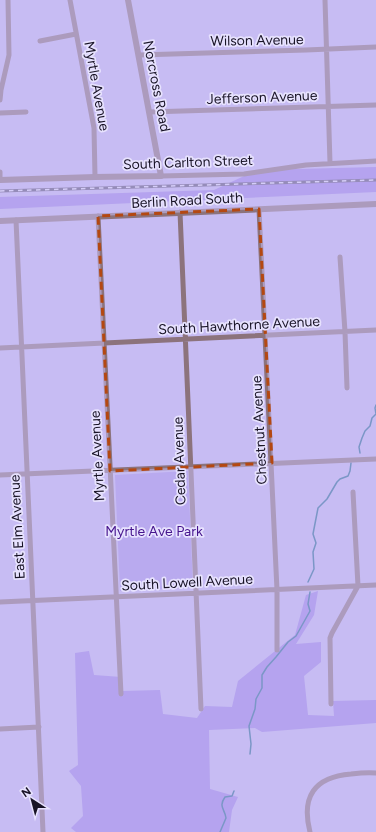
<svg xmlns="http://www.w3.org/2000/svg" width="376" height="832" font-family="Figtree,sans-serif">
  <rect width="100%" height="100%" fill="#c7bcf3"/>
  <!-- green -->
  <path fill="#a995ea" d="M188 471 193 588 120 591 115 475Z"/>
  <!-- forest -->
  <path fill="#9f85eb" d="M376 167V192L0 209V197L214 190 257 170Z
    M318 591 314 615 296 644 321 642V662L304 676 308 715 334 716 333 701 376 700V723L262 732 255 728 209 730 210 789 238 797 232 810 229 832H76L71 828 83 816 81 786 69 771 78 765 75 653 89 651 94 675 121 677 123 691 160 690 163 714 197 718 205 706 232 707 238 681 295 635 306 595Z"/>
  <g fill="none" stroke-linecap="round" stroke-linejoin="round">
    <!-- stream -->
    <path stroke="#1f6a91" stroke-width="1.5" d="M360 453 359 447 362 438 365 431 370 426 372 418 376 414 375 408 376 405
      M308 582 314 569 313 552 316 543 313 534 318 508 327 499 337 482 340 479 348 476 350 471 351 463
      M250 754 251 744 249 726 255 709 256 699 262 688V675L267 667 276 657 288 642 296 636 310 611 308 604 310 592
      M220 832 226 818C225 809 218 807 225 797L232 796 234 791"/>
    <!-- minor -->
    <path stroke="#8c737c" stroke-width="5" d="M70 0 94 128 95 177
      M325 0 330 163
      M40 41 76 34
      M139 55 306 50 376 47
      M0 100 1 90 9 55 8 0
      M149 112 376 105
      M0 113 26 112
      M0 172V180
      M161 176 244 174 306 165 376 161
      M259 209 277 590V650
      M180 212 201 709
      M98 216 121 694
      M16 220 43 832
      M340 257 345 332 347 388
      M0 348 376 330
      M0 475 376 459
      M0 602 376 585
      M331 704 330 638 332 633 358 586 353 492
      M0 729 39 727
      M310 832C301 797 314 777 351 774 359 773 367 772 376 773"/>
    <!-- tertiary -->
    <path stroke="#8c737c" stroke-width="6" d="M0 180 95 177 161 176 128 0
      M0 221 376 204"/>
    <!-- rail casing -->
    <g stroke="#5a5273" stroke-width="3">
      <path id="rail" d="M0 191 376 180"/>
    </g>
    <!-- rail -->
    <use href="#rail" stroke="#e7e2fe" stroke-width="1.5" stroke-dasharray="4.5" stroke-linecap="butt"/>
  </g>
  <!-- marked area -->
  <path d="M0 0H376V832H0ZM259 209 272 463 110 471 98 216Z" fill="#c7bcf3" fill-opacity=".55" fill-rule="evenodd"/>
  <path fill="none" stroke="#b44812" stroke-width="3" stroke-dasharray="8 5" stroke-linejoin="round" d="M259 209 272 463 110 471 98 216Z"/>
  <g text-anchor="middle" stroke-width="3.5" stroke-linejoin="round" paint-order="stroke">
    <!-- street labels -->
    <g font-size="14" fill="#181326" stroke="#e7e2fe">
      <text transform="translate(257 40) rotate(-1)" y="5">Wilson Avenue</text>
      <text transform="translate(97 86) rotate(80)" y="5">Myrtle Avenue</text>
      <text transform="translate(157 86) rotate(79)" y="5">Norcross Road</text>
      <text transform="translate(262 97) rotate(-2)" y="5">Jefferson Avenue</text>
      <text transform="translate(188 162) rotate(-2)" y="5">South Carlton Street</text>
      <text transform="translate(187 200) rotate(-3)" y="5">Berlin Road South</text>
      <text transform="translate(239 325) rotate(-3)" y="5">South Hawthorne Avenue</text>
      <text transform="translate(259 430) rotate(-93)" y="5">Chestnut Avenue</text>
      <text transform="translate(97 456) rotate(-93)" y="5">Myrtle Avenue</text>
      <text transform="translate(179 461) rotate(-92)" y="5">Cedar Avenue</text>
      <text transform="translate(17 527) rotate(-93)" y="5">East Elm Avenue</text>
      <text transform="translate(187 582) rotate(-3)" y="5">South Lowell Avenue</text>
    </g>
    <!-- park labels -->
    <g font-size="14" fill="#46148d" stroke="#e7e2fe">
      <text x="154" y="536">Myrtle Ave Park</text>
    </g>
  </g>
  <!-- north arrow -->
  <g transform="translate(32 800) rotate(324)" stroke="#e7e2fe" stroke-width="3" paint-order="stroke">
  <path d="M0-3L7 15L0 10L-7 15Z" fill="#181326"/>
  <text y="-6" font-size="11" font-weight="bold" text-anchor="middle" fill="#181326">N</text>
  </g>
</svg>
